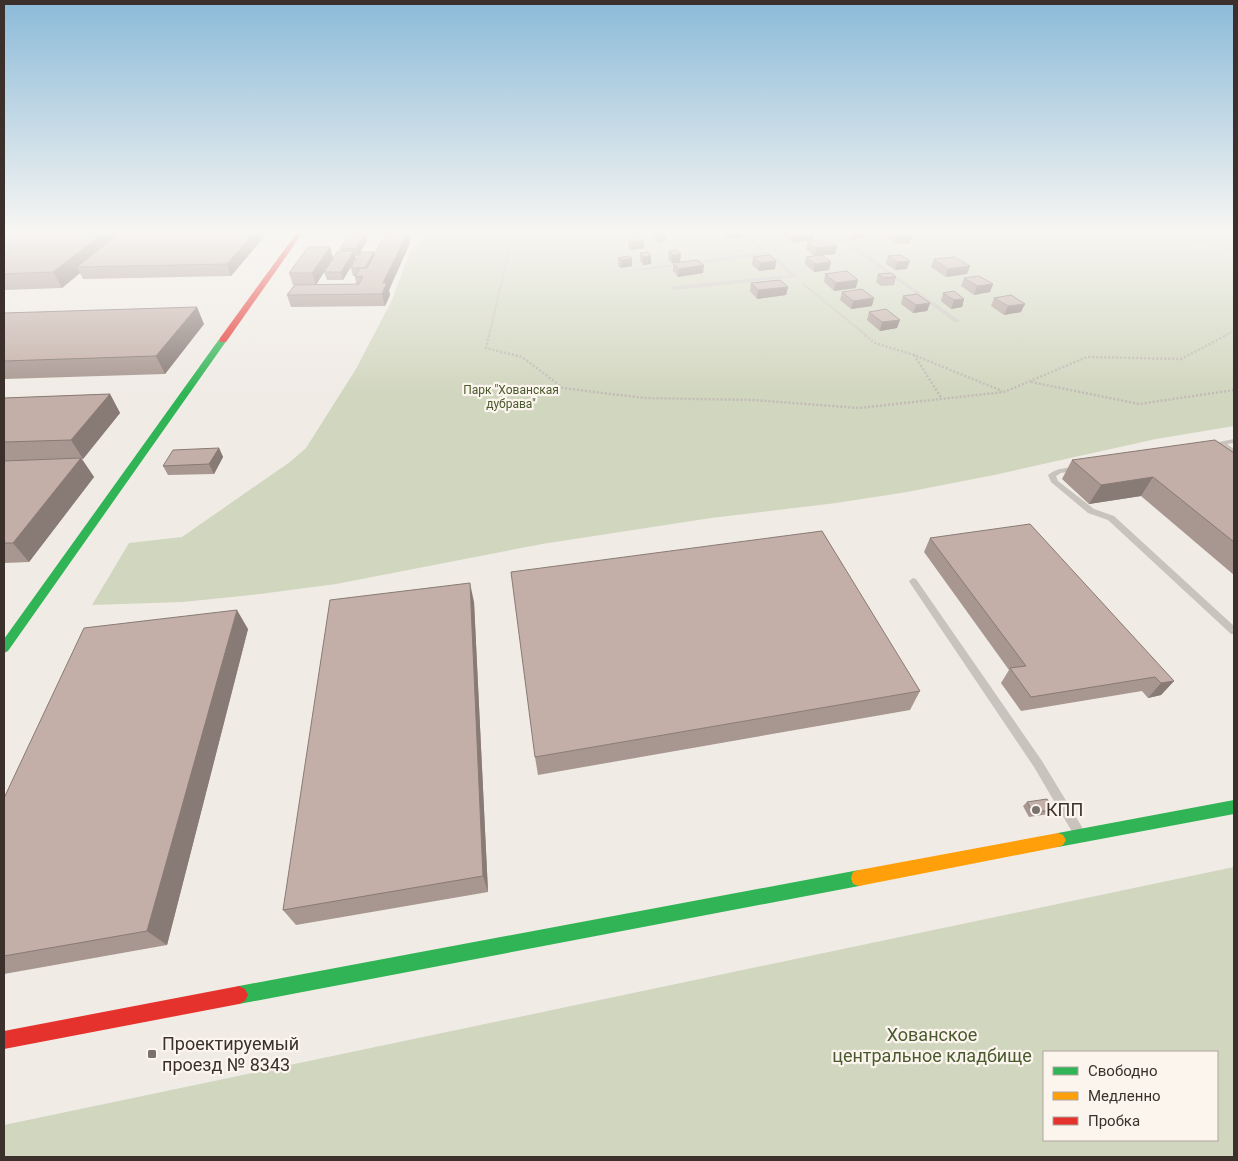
<svg xmlns="http://www.w3.org/2000/svg" width="1238" height="1161" font-family="Roboto,sans-serif">
  <rect width="100%" height="100%" fill="#f0ebe5"/>
  <!-- green -->
  <path fill="#d1d6bf" fill-rule="evenodd" d="M434 231H1234V426L1156 439 994 475 907 492 836 503 711 518 542 544 336 584 260 594 183 602 92 605 129 543 182 537 290 462 306 448 356 369 392 300 410 251Z
    M1234 867V1157H4V1125ZM1044 1052H1217V1140H1044Z"/>
  <g fill="none" stroke-linecap="round" stroke-linejoin="round">
    <!-- path-far1 -->
    <path stroke="#c2bbb6" stroke-width="2" stroke-dasharray="1 1" stroke-linecap="butt" d="M1145 231 1234 249
      M802 283 867 336
      M489 336 510 246 509 231
      M1224 336 1234 331"/>
    <!-- path -->
    <path stroke="#c2bbb6" stroke-width="2.5" stroke-dasharray="2 2" stroke-linecap="butt" d="M489 335 486 348 522 357 563 388 644 398 754 400 859 408 1004 392 1087 357 1181 359 1227 335
      M865 335 875 343 914 355 1002 391
      M914 355 942 399
      M1031 382 1139 404 1234 390"/>
    <!-- lane -->
    <path fill="#c9c3be" fill-rule="evenodd" d="M577 231H581L584 237 589 239 653 231H666L589 241 580 239Z
      M740 231H745L796 275V277L674 290 671 288 674 286 790 275 767 255 636 271 634 270 636 269 764 252Z
      M828 231H833L960 321 955 322Z
      M1234 439V443L1227 444 1234 449V454L1217 443 1219 442Z
      M1077 466 1081 468 1080 470 1061 473 1056 476 1058 481 1094 509 1114 516 1234 626V634H1231L1108 520 1088 513 1051 482 1048 475C1056 468 1067 468 1077 466Z
      M913 578 916 579 1042 761 1082 827 1084 831 1082 835 1078 837 1074 835 1034 767 910 583 909 581Z"/>
    <!-- fast -->
    <path fill="#30b455" fill-rule="evenodd" d="M220 338 227 340 8 651 4 653V639Z
      M1234 800V814L1058 847 1053 845 1050 840 1053 835 1058 833Z
      M859 870 865 872 867 878 865 884 859 886 239 1004 233 1001 230 995 233 989 239 986Z"/>
    <!-- slow -->
    <path fill="#ff9f0a" fill-rule="evenodd" d="M1058 833 1063 835 1066 840 1063 845 1058 847 859 886 853 884 851 878 853 872 859 870Z"/>
    <!-- jam -->
    <path fill="#e5322d" fill-rule="evenodd" d="M298 231H304L226 342H220V338Z
      M239 986 245 989 248 995 245 1001 239 1004 4 1049V1031Z"/>
  </g>
  <!-- wall -->
  <path fill="#a89690" d="M4 231H269L231 276 83 279 80 273 62 288 4 290Z
    M654 231 666 234V241L658 243 653 239Z
    M719 231H744V235H741V238L727 239Z
    M784 231H812L813 240 793 243 784 236Z
    M839 231H865L864 237 852 240 838 234Z
    M888 231H906L912 235 910 243 896 244 887 237Z
    M408 232 410 243 389 290 390 295 385 306 291 307 287 295 294 285H293L289 273 330 247 333 258 341 251 340 249 365 234 367 241 358 256H355L356 258 343 280H327L324 272 316 284H356L355 276H353L351 268 374 252 375 254Z
    M628 239 644 248 631 250 628 247Z
    M807 242 837 246 835 254 822 255 831 262 829 270 814 272 805 264 806 257 814 256 806 249Z
    M669 251 680 262 672 263 668 259Z
    M640 253 651 256V264L643 265 640 261Z
    M888 256 907 269 895 270 886 264Z
    M753 257 776 261 775 269 759 271 752 265Z
    M618 258 632 266 621 268 618 266Z
    M934 259 970 266 967 274 946 277 931 267Z
    M673 263 704 265 703 273 678 277 673 271Z
    M825 274 856 288 834 291 824 282Z
    M878 274 896 277 894 285 881 286 876 282Z
    M964 278 993 284 990 292 974 295 961 286Z
    M751 283 788 287 786 295 757 299 750 291Z
    M842 292 872 306 851 309 840 300Z
    M943 293 964 299 962 307 951 309 941 301Z
    M903 296 930 303 927 311 913 313 901 304Z
    M994 298 1021 312 1004 315 991 306Z
    M869 312 897 328 880 331 867 320Z
    M4 313 204 324 165 374 4 379Z
    M110 394 120 413 83 459H82L94 477 29 562 4 563V398Z
    M219 448 223 457 214 474 168 475 163 466Z
    M1234 453V575L1141 496 1089 504 1062 479 1072 460Z
    M930 538 1174 681 1161 695 1148 698 1142 691 1021 711 1001 683 1009 670 924 552Z
    M474 602 488 892 296 925 283 910Z
    M248 629 167 945 4 974V798Z
    M920 691 910 710 538 775 535 757Z
    M1027 802 1053 810 1049 814 1029 817 1023 806Z"/>
  <!-- shaded-wall -->
  <path fill="#887a75" d="M106 231H131L77 267 80 273 62 288 53 272Z
    M256 231H269L231 276 227 264Z
    M735 231H744V235H741V238L727 239 728 232Z
    M860 231H865L864 237 852 240 853 233Z
    M408 232 410 243 389 290 390 295 385 306 382 294 383 283Z
    M815 233 813 240 793 243 794 235Z
    M365 234 367 241 358 256 356 248Z
    M666 234V241L658 243V235Z
    M912 235 910 243 896 244 898 236Z
    M644 240V248L631 250V242Z
    M837 246 835 254 815 256 816 248Z
    M330 247 333 258 316 285 312 273Z
    M354 251 356 258 343 280 341 272Z
    M374 252 376 260 367 276 365 268Z
    M681 254 680 262 672 263V255Z
    M651 256V264L643 265V257Z
    M632 258V266L621 268V260Z
    M776 261 775 269 759 271 760 263Z
    M910 261 907 269 895 270 897 262Z
    M831 262 829 270 814 272 815 264Z
    M704 265 703 273 678 277 679 269Z
    M970 266 967 274 946 277 948 269Z
    M858 280 856 288 834 291 836 283Z
    M993 284 990 292 974 295 977 286Z
    M788 287 786 295 757 299 758 290Z
    M874 298 872 306 851 309 853 301Z
    M964 299 962 307 951 309 954 300Z
    M930 303 927 311 913 313 916 305Z
    M1025 304 1021 312 1004 315 1008 306Z
    M197 307 204 324 165 374 156 356Z
    M900 320 897 328 880 331 882 322Z
    M110 394 120 413 83 459 71 440Z
    M219 448 223 457 214 474 209 464Z
    M81 458 94 477 29 562 13 543Z
    M1153 477 1141 496 1089 504 1101 485Z
    M470 583 474 602 488 892 483 876Z
    M237 610 248 629 167 945 147 931Z
    M1174 681 1161 695 1148 698 1161 683Z"/>
  <!-- building -->
  <path fill="#c3afa7" stroke="#887a75" d="M4 231H106L53 272 4 274Z
    M122 231H256L227 264 77 267Z
    M654 231H663L666 234 658 235Z
    M788 231H812L815 233 794 235Z
    M850 231H860L853 233Z
    M891 231H906L912 235 898 236Z
    M387 232H408L383 283H387L382 294 287 295 295 285 359 284 363 276 355 277 360 268H367Z
    M349 234H365L356 248 340 249Z
    M642 237 644 240 631 242 628 239Z
    M828 239 837 246 816 248 807 242Z
    M308 247H330L312 273H289Z
    M677 250 681 254 672 255 669 251Z
    M338 251H354L341 272H324Z
    M361 252H374L365 268H351Z
    M648 252 651 256 643 257 640 253Z
    M769 255 776 261 760 263 753 257Z
    M822 255 831 262 815 264 806 257Z
    M901 255 910 261 897 262 888 256Z
    M629 256 632 258 621 260 618 258Z
    M955 257 970 266 948 269 934 259Z
    M697 260 704 265 679 269 673 263Z
    M847 271 858 280 836 283 825 274Z
    M891 273 896 277 883 278 878 274Z
    M979 276 993 284 977 286 964 278Z
    M780 280 788 287 758 290 751 283Z
    M862 289 874 298 853 301 842 292Z
    M954 291 964 299 954 300 943 293Z
    M917 294 930 303 916 305 903 296Z
    M1011 295 1025 304 1008 306 994 298Z
    M197 307 156 356 4 361V313Z
    M886 309 900 320 882 322 869 312Z
    M110 394 71 440 4 442V398Z
    M1215 440 1234 453V542L1153 477 1101 485 1072 460Z
    M219 448 209 464 163 466 173 450Z
    M81 458 13 543H4V461Z
    M1030 524 1174 681 1161 683 1155 677 1031 697 1010 668 1026 666 930 538Z
    M822 531 920 691 535 757 511 572Z
    M470 583 483 876 283 910 330 600Z
    M237 610 147 931 4 956V798L84 628Z
    M1047 799 1053 810 1033 812 1027 802Z"/>
  <!-- sky -->
  <linearGradient id="sky" x2="0" y2="1"><stop stop-color="#8bbad8"/><stop offset="0.59" stop-color="#f8f6f3"/><stop offset="1" stop-color="#f8f6f3" stop-opacity="0"/></linearGradient>
  <rect width="1238" height="394" fill="url(#sky)"/>
  <!-- markers -->
  <g fill="#7a716c" stroke="#fbf5ee" stroke-width="2">
    <circle cx="1036" cy="810" r="5"/>
    <rect x="147" y="1049" width="10" height="10" rx="2.5"/>
  </g>
  <g text-anchor="middle" stroke-width="4.5" stroke-linejoin="round" paint-order="stroke">
    <!-- far-park labels -->
    <g font-size="12" fill="#4a5a2e" stroke="#fbf5ee">
      <text x="511" y="394">Парк "Хованская<tspan x="511" dy="14">дубрава"</tspan></text>
    </g>
    <!-- near-poi labels -->
    <g font-size="18" fill="#3b302b" stroke="#fbf5ee" text-anchor="start">
      <text x="1046" y="816">КПП</text>
      <text x="162" y="1050">Проектируемый<tspan x="162" dy="21">проезд № 8343</tspan></text>
    </g>
    <!-- near-park labels -->
    <g font-size="18" fill="#4a5a2e" stroke="#fbf5ee">
      <text x="932" y="1041">Хованское<tspan x="932" dy="21">центральное кладбище</tspan></text>
    </g>
  </g>
  <!-- border -->
  <rect width="1238" height="1161" fill="none" stroke="#3b302b" stroke-width="10"/>
  <!-- legend -->
  <rect x="1043" y="1051" width="175" height="90" fill="#fbf5ee" stroke="#aea6a0"/>
  <rect x="1053" y="1067" width="25" height="8" fill="#30b455" stroke="#aea6a0"/>
  <text x="1088" y="1076" font-size="15" fill="#3b302b">Свободно</text>
  <rect x="1053" y="1092" width="25" height="8" fill="#ff9f0a" stroke="#aea6a0"/>
  <text x="1088" y="1101" font-size="15" fill="#3b302b">Медленно</text>
  <rect x="1053" y="1117" width="25" height="8" fill="#e5322d" stroke="#aea6a0"/>
  <text x="1088" y="1126" font-size="15" fill="#3b302b">Пробка</text>
</svg>
